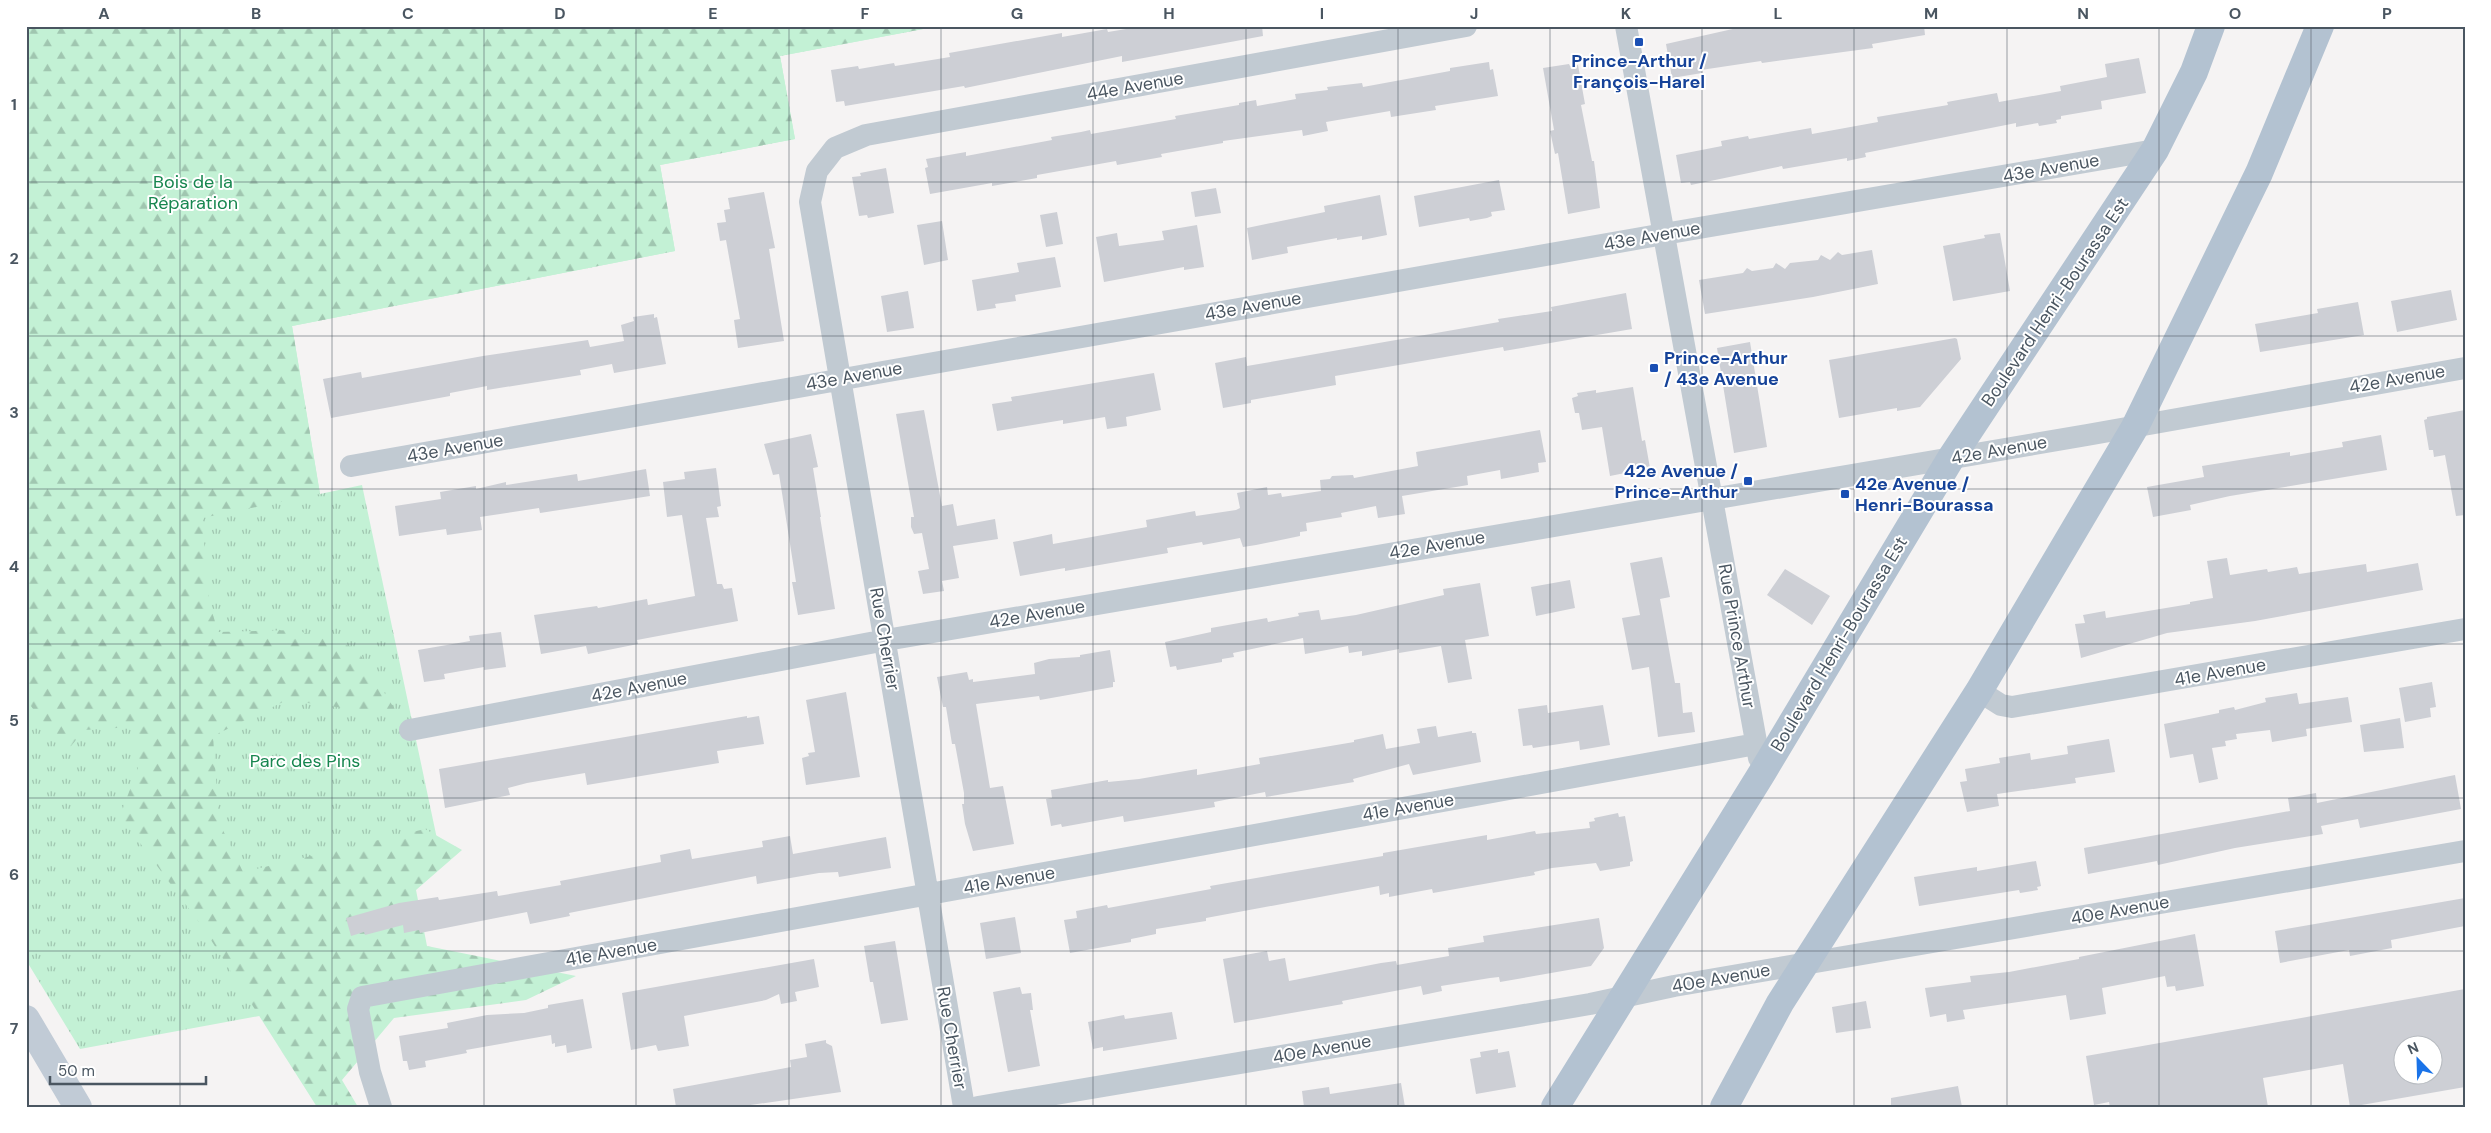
<svg xmlns="http://www.w3.org/2000/svg" width="2491" height="1133" font-family="'DM Sans',sans-serif">
  <defs>
    <pattern id="grass-tufts" width="24" height="20" patternUnits="userSpaceOnUse" patternTransform="scale(1.25)"><rect width="24" height="20" fill="#c3f1d5"/><path d="M3 7l-1-3M5 7V3M7 7l1-3M15 17l-1-3M17 17v-4M19 17l1-3" fill="none" stroke="#a0c6b0"/></pattern>
    <pattern id="forest-firs" width="22" height="20" patternUnits="userSpaceOnUse" patternTransform="scale(1.25)"><rect width="22" height="20" fill="#c3f1d5"/><path d="M5 1l3.5 6h-7zM16 11l3.5 6h-7z" fill="#a0c6b0"/></pattern>
  </defs>
  <rect width="100%" height="100%" fill="#f5f3f3"/>
  <!-- grass -->
  <path fill="url(#grass-tufts)" d="M26 26H939L780 56 795 139 660 165 675 251 292 326 320 494 362 485 440 853 340 1001 80 1049 26 960Z"/>
  <!-- forest -->
  <path fill="url(#forest-firs)" d="M26 26H939L780 56 795 139 660 165 675 251 292 326 320 494 202 518 209 601 218 632 295 630 356 648 399 716 287 700 213 736 219 822 243 872 425 829 462 850 416 890 427 946 576 976 526 1000 394 1018 342 1080 358 1107H317L204 929 120 816 138 768 133 727 84 730 67 751 26 700Z"/>
  <!-- building -->
  <path fill="#cdcfd5" fill-rule="evenodd" d="M1144 26H1262L1263 36 1122 62V56L965 88 964 86 845 106 844 101 836 102 831 70 858 66 859 69 894 63 895 66 950 57 949 53 1062 33V37L1107 29 1108 32Z
    M1746 26H1924L1925 35 1872 44 1873 48 1762 63 1761 61 1701 70 1702 73 1672 78 1666 44Z
    M2139 58 2146 93 2101 101 2102 109 2061 116V119L2056 120 2057 123 2039 126 2038 123 2016 127V123L1865 153 1866 157 1847 161V158L1783 169 1782 166 1691 185 1690 182 1681 183 1676 155 1722 146 1721 141 1748 136 1749 139 1811 128 1812 134 1878 122 1877 117 1948 105 1947 102 1997 93 1999 102 2061 91 2060 86 2107 77 2105 64Z
    M1489 62 1490 70 1493 69 1498 96 1435 106 1436 110 1391 117 1390 111 1326 122 1328 131 1303 136 1302 130 1223 141V143L1161 154 1162 157 1117 165 1116 161 1037 175V178L992 186V183L930 194 925 168 928 167 926 159 966 152V156L1052 140 1051 137 1081 132 1090 130 1091 134 1176 119 1175 116 1239 105V103L1256 100 1257 106 1296 99 1295 94 1328 90 1327 87 1362 83 1363 87 1450 71V68Z
    M1569 64 1570 66 1578 65 1585 104 1581 105 1592 161H1594L1600 208 1568 214 1558 153 1555 154 1550 131 1554 130 1543 68Z
    M886 168 894 213 868 218 867 215 859 216 852 177 861 176 860 173Z
    M1499 180 1505 210 1491 212 1492 216 1487 218 1470 221 1469 218 1419 227 1414 196Z
    M1216 188 1221 213 1195 217 1191 192Z
    M764 192 775 248 769 249 784 341 738 348 734 320 740 319 726 240 720 241 717 223 726 222 724 210 730 209 728 198Z
    M1380 195 1387 235 1362 240V236L1337 240V238L1287 247 1288 253 1252 260 1247 228 1325 212 1324 206Z
    M1057 212 1063 244 1046 247 1040 215Z
    M942 221 948 260 924 265 917 225Z
    M1197 225 1204 267 1184 270V267L1104 282 1096 237 1117 233 1119 246 1164 240 1162 231Z
    M2000 233 2010 291 1953 301 1943 246 1985 238 1984 235Z
    M1872 250 1878 284 1813 297 1705 314 1699 280 1743 273 1747 268 1752 271 1773 268 1776 263 1785 269 1790 263 1818 260 1821 255 1830 260 1838 252 1842 255Z
    M1055 257 1061 287 1015 295 1016 301 995 304 996 308 977 311 972 280 1019 272 1017 263Z
    M2451 290 2457 320 2397 332 2391 301Z
    M908 291 914 328 887 332 881 296Z
    M1626 293 1632 329 1504 351 1503 347 1335 376 1336 385 1251 400V403L1223 408 1215 363 1246 357 1247 366 1499 322 1498 319 1552 311 1551 307Z
    M2358 302 2364 335 2260 352 2255 324 2318 313 2317 309Z
    M654 314V318L657 317 666 364 614 373 612 364 580 370 581 375 487 390V386L450 393V396L331 418 323 379 361 372 362 378 483 356 588 340 590 347 624 341 621 325 634 321 633 317Z
    M1955 338 1957 339 1961 359 1920 407 1897 411V408L1839 418 1829 360Z
    M1750 342 1767 447 1734 453 1717 348Z
    M1154 373 1161 410 1126 417 1127 426 1107 429 1105 417 1063 424V420L997 431 992 404 1012 401 1011 397Z
    M1633 387 1642 441 1645 440 1650 468 1610 476 1602 427 1582 430 1579 413H1575L1572 398 1578 396 1577 393 1596 390V393Z
    M924 410 942 506 953 504 957 526 995 519 998 539 953 546 959 578 942 581 944 591 923 594 918 571 929 569 922 533 914 534 911 527V517H914L896 414Z
    M2465 410V515L2456 516 2445 455 2434 457 2433 450H2429L2424 420 2427 419V417Z
    M1540 430 1546 462 1538 463 1539 472 1501 479 1500 470 1467 476 1468 485 1402 496 1405 514 1378 518 1376 506 1341 513 1342 517 1306 523 1307 531 1300 532V536L1256 545 1243 547 1240 538 1203 545 1202 542 1167 548 1168 553 1065 571V568L1020 576 1013 542 1052 534 1053 544 1147 527 1146 520 1195 511 1196 516 1236 510 1240 508 1237 493 1267 487 1268 495 1281 493 1282 497 1321 491 1320 480 1330 479 1332 476 1353 475 1354 478 1418 466 1416 452Z
    M811 434 818 467 813 468 821 517H820L835 609 798 615 792 582H796L779 474 773 475 764 444Z
    M2381 435 2387 470 2230 496 2190 505 2191 510 2153 517 2147 487 2204 477 2202 466 2290 452V456L2343 447 2342 442Z
    M716 468 721 506 717 507 719 517 706 518 717 584H722L724 589 732 588 738 621 637 640 638 644 588 654 586 646 541 654 534 615 597 606 598 608 647 599 648 605 695 596 682 515 667 517 663 482 685 479 684 472Z
    M646 469 650 496 540 513 539 508 480 517 482 530 447 535 446 529 399 536 395 506 441 499 440 492 476 486V489L506 482V485L577 474 578 481Z
    M1662 557 1670 597 1660 599 1675 683H1680L1683 713 1692 712 1695 732 1658 737 1649 667 1632 670 1622 618 1640 615 1630 563Z
    M2227 558 2230 575 2267 569 2268 572 2297 567 2299 574 2366 564 2367 572 2418 563 2423 590 2255 621 2167 633 2081 658 2075 624 2085 623 2083 615 2105 611 2106 618 2190 604V602L2213 598 2207 561Z
    M1785 569 1830 596 1812 625 1767 595Z
    M1570 580 1575 608 1536 616 1531 587Z
    M1480 583 1489 636 1465 640 1472 679 1448 683 1441 646 1399 653V649L1362 656V651L1349 653 1348 646 1305 654 1303 638 1233 653 1234 657 1222 659V662L1177 670 1176 666 1170 667 1165 642 1211 632V628L1267 618 1268 622 1299 616 1298 613 1319 610 1321 620 1356 615 1444 595 1443 589Z
    M501 632 506 667 484 670V667L444 674 445 679 424 682 418 650 470 641 469 636Z
    M1110 650 1115 682H1113V687L1040 700 1039 696 976 704 990 788 1003 786 1014 844 973 851 965 824 962 804H964V793L955 744H952L946 707H943L937 677 967 672 969 680 973 679V682L1035 674 1034 663 1049 659 1080 657V655Z
    M2432 682 2436 707 2430 708 2431 717 2405 722 2399 688Z
    M846 692 860 777 806 785 802 758 809 756 808 753 815 752 806 700Z
    M2297 693 2299 704 2348 697 2352 722 2306 729 2307 736 2272 742 2270 730 2236 734 2237 739 2225 741 2226 746 2212 748 2218 779 2199 783 2193 754 2170 758 2164 724 2219 713V710L2234 707 2235 710 2266 702 2265 698Z
    M1547 705 1548 713 1603 705 1610 745 1580 750 1579 741 1533 748 1532 745 1523 746 1518 709Z
    M747 716V718L759 716 764 744 717 751 719 763 587 785 585 773 527 783 508 788 510 795 445 808 439 769Z
    M2400 718 2404 748 2364 752 2360 725Z
    M1436 726 1438 737 1472 731V733H1476L1481 762 1413 775 1409 764 1353 779 1354 782 1266 797 1265 792 1214 802 1215 807 1167 815 1124 822 1123 816 1062 827 1061 824 1051 826 1046 799 1052 798 1051 790 1108 780V782L1139 779 1197 769V775L1260 764 1259 758 1354 742V740L1383 734 1386 749 1420 743 1417 729Z
    M2109 739 2115 772 2075 778 2076 783 1997 794 1999 806 1967 812 1960 782 1967 781 1965 769 2000 763 1999 758 2030 753 2031 760 2068 754 2067 746Z
    M2455 775 2461 809 2360 828 2358 819 2321 826 2323 834 2235 848 2158 865 2157 861 2088 874 2084 848 2290 811 2288 798 2316 793 2317 803Z
    M1618 813 1619 817 1625 816 1633 861 1630 862V866L1600 871 1596 863 1552 868 1534 872 1535 875 1433 893 1432 889 1389 897V893L1380 895 1379 886 1206 918V921L1156 929V934L1131 939V942L1070 953 1064 920 1077 918 1076 911 1107 905 1108 908 1211 889 1210 886 1383 856V853L1487 835V840L1535 831 1536 834 1590 828 1589 822 1595 821 1594 818Z
    M790 836 793 854 886 837 891 868 839 877 838 872 819 873 757 884 756 876 569 913 570 916 530 924 527 912 420 933 419 930 404 933 403 925 365 935 364 932 351 936 346 918 399 903 438 897 439 900 497 891 498 896 561 885 560 881 661 862 660 855 690 849 692 859 763 847 762 841Z
    M2036 861 2041 886 2037 887 2038 890 2020 893 2019 890 2000 893 1919 906 1914 877 1977 867V871Z
    M2465 898V926L2391 940 2392 948 2350 956 2349 950 2280 963 2275 931Z
    M1015 917 1021 953 986 959 980 923Z
    M1599 918 1604 948 1591 966 1500 982 1499 977 1490 978 1441 986 1442 991 1423 995 1421 986 1342 1001 1343 1004 1234 1023 1223 959 1267 951 1269 961 1285 958 1289 981 1381 963 1396 961 1397 965 1449 956 1448 948 1484 942 1483 936Z
    M2195 934 2204 986 2176 991 2175 986 2167 987 2165 976 2102 988 2106 1014 2070 1020 2066 995 1963 1010 1965 1019 1947 1022 1946 1014 1930 1017 1925 988 1971 982 1970 976 2009 972 2079 959V957Z
    M895 941 908 1020 881 1024 873 982H870L864 946Z
    M814 959 819 987 795 992 797 1001 781 1004 779 994 766 1000 684 1016 689 1046 658 1051 656 1045 631 1050 622 993Z
    M1020 987 1022 994 1031 993 1033 1010H1030L1040 1066 1008 1072 993 992Z
    M2465 989V1087L2350 1107 2343 1064 2263 1078 2268 1107H2110L2109 1102 2094 1105 2086 1056ZM2404 1046H2434V1076H2404Z
    M583 999 592 1048 567 1053 566 1045 555 1047V1043L552 1044 551 1035 466 1050 467 1053 425 1061 426 1067 409 1070 407 1061H403L399 1036 448 1028 447 1023 487 1015 524 1013 548 1008V1005Z
    M1866 1001 1871 1028 1836 1033 1832 1007Z
    M1172 1012 1177 1039 1103 1051V1047L1093 1049 1088 1022 1124 1015 1125 1019Z
    M826 1040V1043L832 1046 841 1092 737 1107H676L673 1089 791 1067 790 1060 807 1057 805 1044Z
    M1498 1049V1053L1509 1051 1516 1087 1476 1094 1470 1059 1481 1057 1480 1052Z
    M1401 1083 1405 1107H1304L1302 1091 1329 1087 1330 1094Z
    M1958 1086 1962 1107H1891V1098Z"/>
  <g fill="none" stroke-linecap="round" stroke-linejoin="round">
    <!-- minor -->
    <path stroke="#c1cad2" stroke-width="22" d="M1626 26 1759 758
      M351 466 1664 234 2155 150
      M1979 691 2001 705 2012 707 2465 629
      M410 730 886 640 2087 435 2465 368
      M381 1107 370 1072 358 1009 362 997 1756 744
      M964 1107 810 202 817 171 835 148 866 135 1466 26
      M978 1107 1590 1004 1674 986 2465 851"/>
    <!-- secondary -->
    <path stroke="#c1cbd6" stroke-width="28" d="M26 1019 78 1107"/>
    <!-- primary -->
    <path stroke="#b3c2d1" stroke-width="28" d="M1555 1107 1762 773 1951 458 2155 150 2194 72 2211 26
      M1724 1107 1780 1003 1979 691 2135 427 2259 173 2320 26"/>
  </g>
  <!-- grid -->
  <path fill="none" stroke="#4a5661" stroke-width="1" stroke-opacity="0.55" d="M180 26V1107M332 26V1107M484 26V1107M636 26V1107M789 26V1107M941 26V1107M1093 26V1107M1246 26V1107M1398 26V1107M1550 26V1107M1702 26V1107M1854 26V1107M2007 26V1107M2159 26V1107M2311 26V1107M26 182H2465M26 336H2465M26 489H2465M26 644H2465M26 798H2465M26 951H2465"/>
  <!-- markers -->
  <g fill="#1a4fb4" stroke="#fff" stroke-width="2">
    <rect x="1634" y="37" width="10" height="10" rx="2.5"/>
    <rect x="1649" y="363" width="10" height="10" rx="2.5"/>
    <rect x="1743" y="476" width="10" height="10" rx="2.5"/>
    <rect x="1840" y="489" width="10" height="10" rx="2.5"/>
  </g>
  <g text-anchor="middle" stroke-width="4" stroke-linejoin="round" paint-order="stroke">
    <!-- transit labels -->
    <g font-size="18" font-weight="bold" fill="#164399" stroke="#fff" text-anchor="start">
      <text x="1639" y="67" text-anchor="middle">Prince-Arthur /<tspan x="1639" dy="21">François-Harel</tspan></text>
      <text x="1664" y="364">Prince-Arthur<tspan x="1664" dy="21">/ 43e Avenue</tspan></text>
      <text x="1738" y="477" text-anchor="end">42e Avenue /<tspan x="1738" dy="21">Prince-Arthur</tspan></text>
      <text x="1855" y="490">42e Avenue /<tspan x="1855" dy="21">Henri-Bourassa</tspan></text>
    </g>
    <!-- street labels -->
    <g font-size="18" fill="#4a5661" stroke="#fff">
      <text transform="translate(1135 86) rotate(-10)" y="6">44e Avenue</text>
      <text transform="translate(2051 168) rotate(-10)" y="6">43e Avenue</text>
      <text transform="translate(1652 236) rotate(-10)" y="6">43e Avenue</text>
      <text transform="translate(2055 302) rotate(-56)" y="6">Boulevard Henri-Bourassa Est</text>
      <text transform="translate(1253 306) rotate(-10)" y="6">43e Avenue</text>
      <text transform="translate(854 376) rotate(-10)" y="6">43e Avenue</text>
      <text transform="translate(2397 379) rotate(-10)" y="6">42e Avenue</text>
      <text transform="translate(455 448) rotate(-10)" y="6">43e Avenue</text>
      <text transform="translate(1999 450) rotate(-10)" y="6">42e Avenue</text>
      <text transform="translate(1437 545) rotate(-10)" y="6">42e Avenue</text>
      <text transform="translate(1037 614) rotate(-10)" y="6">42e Avenue</text>
      <text transform="translate(1737 636) rotate(80)" y="6">Rue Prince Arthur</text>
      <text transform="translate(885 639) rotate(80)" y="6">Rue Cherrier</text>
      <text transform="translate(1839 644) rotate(-59)" y="6">Boulevard Henri-Bourassa Est</text>
      <text transform="translate(2220 672) rotate(-10)" y="6">41e Avenue</text>
      <text transform="translate(639 687) rotate(-11)" y="6">42e Avenue</text>
      <text transform="translate(1408 807) rotate(-10)" y="6">41e Avenue</text>
      <text transform="translate(1009 880) rotate(-10)" y="6">41e Avenue</text>
      <text transform="translate(2120 910) rotate(-10)" y="6">40e Avenue</text>
      <text transform="translate(611 952) rotate(-10)" y="6">41e Avenue</text>
      <text transform="translate(1721 978) rotate(-10)" y="6">40e Avenue</text>
      <text transform="translate(952 1038) rotate(80)" y="6">Rue Cherrier</text>
      <text transform="translate(1322 1049) rotate(-10)" y="6">40e Avenue</text>
    </g>
    <!-- park labels -->
    <g font-size="18" fill="#17864f" stroke="#fff">
      <text x="193" y="188">Bois de la<tspan x="193" dy="21">Réparation</tspan></text>
      <text x="305" y="767">Parc des Pins</text>
    </g>
  </g>
  <!-- border -->
  <rect width="2491" height="1133" fill="none" stroke="#ffffff" stroke-width="55"/>
  <!-- north arrow -->
  <g transform="translate(2418 1060) rotate(337)"><circle r="24" fill="#ffffff" stroke="#b7bbc0"/>
  <path d="M0-4L9 19L0 12L-9 19Z" fill="#1a73e8"/>
  <text y="-8" font-size="14" font-weight="bold" text-anchor="middle" fill="#4a5661">N</text>
  </g>
  <!-- scale -->
  <path d="M50 1076v8h156v-8" fill="none" stroke="#4a5661" stroke-width="2.5"/>
  <text x="58" y="1076" font-size="15" fill="#4a5661" stroke="#ffffff" stroke-width="4" paint-order="stroke">50 m</text>
  <rect x="28" y="28" width="2436" height="1078" fill="none" stroke="#4a5661" stroke-width="2"/>
  <g font-size="16" text-anchor="middle" font-weight="bold" fill="#4a5661">
    <text x="104" y="19">A</text>
    <text x="256" y="19">B</text>
    <text x="408" y="19">C</text>
    <text x="560" y="19">D</text>
    <text x="713" y="19">E</text>
    <text x="865" y="19">F</text>
    <text x="1017" y="19">G</text>
    <text x="1169" y="19">H</text>
    <text x="1322" y="19">I</text>
    <text x="1474" y="19">J</text>
    <text x="1626" y="19">K</text>
    <text x="1778" y="19">L</text>
    <text x="1931" y="19">M</text>
    <text x="2083" y="19">N</text>
    <text x="2235" y="19">O</text>
    <text x="2387" y="19">P</text>
    <text x="14" y="110">1</text>
    <text x="14" y="264">2</text>
    <text x="14" y="418">3</text>
    <text x="14" y="572">4</text>
    <text x="14" y="726">5</text>
    <text x="14" y="880">6</text>
    <text x="14" y="1034">7</text>
  </g>
</svg>
